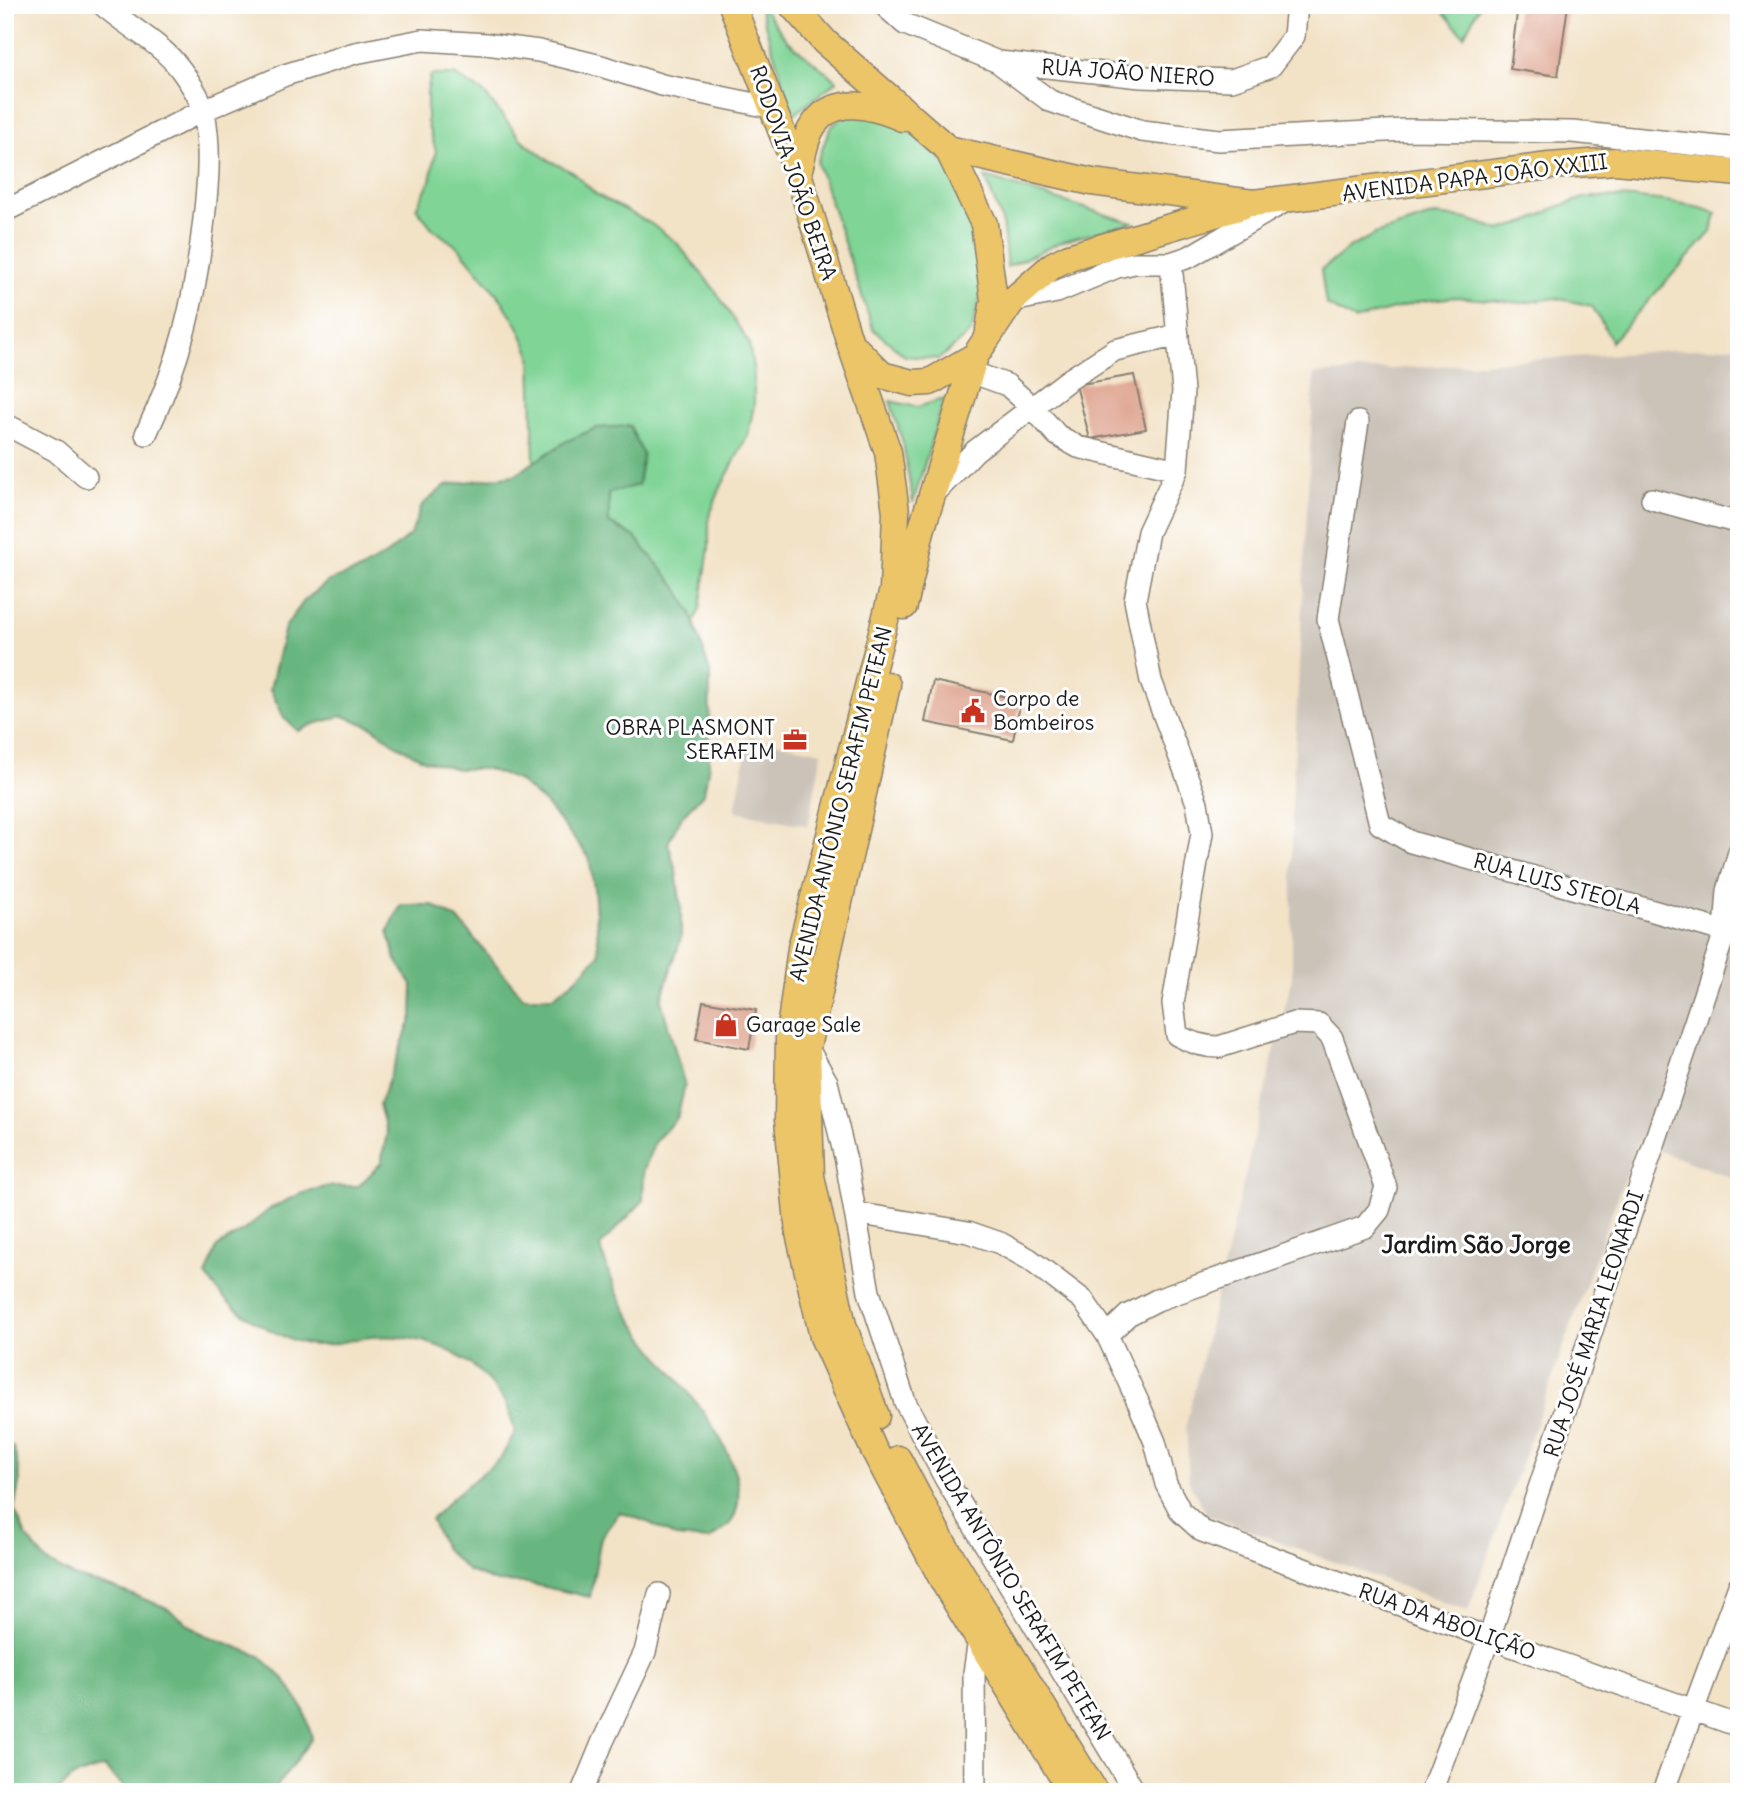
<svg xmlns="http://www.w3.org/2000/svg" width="1744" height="1797" font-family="Delius,sans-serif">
  <rect width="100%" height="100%" fill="#fff"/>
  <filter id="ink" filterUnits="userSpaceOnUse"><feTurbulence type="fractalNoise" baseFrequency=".0143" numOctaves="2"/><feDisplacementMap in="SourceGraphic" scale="14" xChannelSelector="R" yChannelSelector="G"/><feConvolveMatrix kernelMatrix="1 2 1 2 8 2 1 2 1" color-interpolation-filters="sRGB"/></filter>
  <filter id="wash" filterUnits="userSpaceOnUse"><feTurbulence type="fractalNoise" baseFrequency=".00686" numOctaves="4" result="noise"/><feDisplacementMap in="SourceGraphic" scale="28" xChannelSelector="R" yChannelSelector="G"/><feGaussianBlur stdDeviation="1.57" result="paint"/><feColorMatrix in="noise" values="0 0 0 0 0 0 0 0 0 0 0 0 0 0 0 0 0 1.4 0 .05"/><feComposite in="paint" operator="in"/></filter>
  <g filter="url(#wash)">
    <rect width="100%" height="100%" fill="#f2e2c6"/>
    <!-- industrial -->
    <path fill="#cbc2b8" d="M1739 346V1180L1637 1143 1468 1611 1207 1515 1189 1482 1186 1425 1292 977V803L1314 374Z
      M749 737 822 752 808 826 735 811Z"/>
    <!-- green -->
    <path fill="#80d496" stroke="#4e7859" stroke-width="2" d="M759 5H761L787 40 837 81 793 115Z
      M1437 5H1480L1464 36Z
      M431 75H454L483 92 522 140 548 160 574 173 597 195 650 223 676 242 715 290 749 343 754 374V405L748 435 721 487 709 517V548L700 610 694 621 635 537 609 523V493L534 462 531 355 518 326 501 299 459 248 433 229 416 208 430 181 436 151 427 122V92Z
      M854 107 887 110 950 168 978 229 982 290 971 332 939 359 905 356 873 329 817 162 830 128Z
      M985 177 1133 223 1063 241 1007 267 1002 221Z
      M1587 197C1630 197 1675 198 1716 213L1712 231 1611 342 1610 337 1592 306 1556 298 1522 303 1456 297 1422 301 1354 320 1326 304 1321 270 1349 248 1375 234 1435 215 1468 219 1500 230 1530 221 1557 207Z
      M944 399 913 503 903 443 890 401 917 407Z"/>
    <!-- forest -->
    <path fill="#68b67f" stroke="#42694e" stroke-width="2" d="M630 426 643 455 638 485 609 493V523L635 537 675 585 691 612 710 672 709 764 704 793 682 816 668 843 676 871 681 908V938L661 1000 685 1086 677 1118 655 1141 644 1170 643 1201 600 1246C609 1276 620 1303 638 1329 668 1373 762 1461 733 1519 730 1527 716 1534 709 1540L676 1537 650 1523 620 1512 601 1537 590 1597 527 1583 497 1582 468 1571 445 1549 431 1520 453 1497 501 1458 515 1432C512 1423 511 1414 507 1406 504 1398 497 1391 491 1384 462 1349 417 1333 371 1337 351 1339 328 1348 307 1344 282 1340 245 1317 227 1301 219 1294 213 1284 206 1276L217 1247 244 1230 271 1208 300 1194 329 1186H359L381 1163 387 1133 379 1105 412 1017 413 986 396 960 388 931 401 905H432L458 919 523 997H553L577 978 599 955 594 888 589 857 545 803 517 780 487 769H457L424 760 398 746 372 727 343 716 314 724 298 731 284 718 270 689 285 627 304 601 329 581 360 570 387 554 411 534 422 505 446 485 514 475 567 441 596 428Z
      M5 1442 14 1448 20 1479 14 1509 27 1538 47 1562 73 1576 106 1585 165 1607 201 1633 260 1656 285 1680 304 1710 312 1738 274 1790 129 1792 104 1767 75 1776 56 1792H18L5 1776Z"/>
    <g id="blocks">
      <!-- building -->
      <path fill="#dea38e" d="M1518 5H1568L1558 76 1510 69Z
        M1134 375 1146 429 1090 439 1076 385Z
        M933 681 1021 700 1013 740 925 722Z
        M703 1001 756 1010 749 1049 696 1039Z"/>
    </g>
  </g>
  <g filter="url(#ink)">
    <use href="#blocks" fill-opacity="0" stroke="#877f71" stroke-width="2"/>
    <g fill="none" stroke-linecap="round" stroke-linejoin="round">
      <!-- minor casing -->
      <g stroke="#877f71" stroke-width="24">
        <path id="minor" d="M103 5C128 27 161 43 181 70 189 81 201 99 204 112 211 147 208 184 204 219 195 300 181 360 146 434
          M884 5 905 24 998 62 1050 101 1142 131 1219 140 1404 130 1572 132 1739 149
          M999 62 1141 77 1232 80 1271 66 1294 36 1297 5
          M5 211 204 110 285 75 355 53 422 40 486 44 539 51 601 66 662 85 774 108
          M1012 301 1057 292 1117 267 1134 263H1171
          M971 372 1007 385 1033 408 1057 435 1078 447 1177 470
          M1358 422 1328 619 1380 824 1411 842 1737 935
          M5 424 56 451 86 477
          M933 495 975 451 1067 381 1115 350 1178 335
          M1652 499 1739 523
          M807 1047 827 1082 846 1161 869 1292 905 1402 945 1478 1135 1792
          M855 1213 968 1232 1000 1243 1029 1259 1083 1300 1107 1335 1138 1402 1155 1442 1166 1484 1181 1512 1202 1531 1489 1638 1739 1726
          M1107 1335 1128 1315 1157 1300 1365 1227 1379 1210 1386 1187 1332 1038 1319 1024 1294 1023 1219 1047C1203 1047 1191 1043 1177 1035L1173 1003 1202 833 1197 803 1151 681 1135 600 1148 532 1177 470 1183 391 1171 263 1189 257 1284 202
          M582 1792 603 1741 645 1652 659 1594
          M975 1792 974 1673 980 1633
          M1431 1792 1489 1638 1725 932 1728 891 1739 852
          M1663 1792 1739 1586"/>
      </g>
      <!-- major casing -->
      <g stroke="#877f71" stroke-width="29">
        <path id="major" d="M732 5 798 173 850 343 888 452 896 512 893 589 801 948 789 1038 788 1120 799 1233 823 1337 873 1448 945 1584 1072 1792
          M792 5 825 42 948 149 984 224 994 300 989 329
          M948 149 1092 182 1253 203 1549 166 1616 161 1739 173
          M798 173C802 159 804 143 810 131 830 93 871 105 902 118
          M855 348 882 375 912 383 930 382 975 356 1012 301 1053 265 1069 257 1242 206
          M904 606 921 531 975 356
          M876 1416 843 1325 811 1176 807 1047 887 685
          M898 1459 941 1540 1095 1792"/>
      </g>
      <!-- minor -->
      <use href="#minor" stroke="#fff" stroke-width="21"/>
      <!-- major -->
      <use href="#major" stroke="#edc569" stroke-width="26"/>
    </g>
  </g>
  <!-- icons -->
  <defs>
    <g id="civic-bare" transform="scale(1.89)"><path d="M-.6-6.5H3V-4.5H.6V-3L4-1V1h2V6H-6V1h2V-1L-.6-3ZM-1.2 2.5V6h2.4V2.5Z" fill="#c8321e" stroke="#fff" stroke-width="2.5" paint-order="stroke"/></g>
    <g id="office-bare" transform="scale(1.89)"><path d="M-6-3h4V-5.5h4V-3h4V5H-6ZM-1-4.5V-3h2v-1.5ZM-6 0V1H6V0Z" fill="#c8321e" stroke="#fff" stroke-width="2.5" paint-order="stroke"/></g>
    <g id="shop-bare" transform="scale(1.89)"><path d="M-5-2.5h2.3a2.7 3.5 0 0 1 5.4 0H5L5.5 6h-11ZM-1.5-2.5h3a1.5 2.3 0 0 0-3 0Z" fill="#c8321e" stroke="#fff" stroke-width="2.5" paint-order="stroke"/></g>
  </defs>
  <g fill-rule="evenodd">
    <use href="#civic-bare" x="973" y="711"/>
    <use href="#office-bare" x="795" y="740"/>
    <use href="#shop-bare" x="726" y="1025"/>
  </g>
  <g text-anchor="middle" stroke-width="6" stroke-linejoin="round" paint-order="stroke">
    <!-- street labels -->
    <g font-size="21" fill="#1c1c1c" stroke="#fff">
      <text transform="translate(1128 73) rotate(4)" y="7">RUA JOÃO NIERO</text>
      <text transform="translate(793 173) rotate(71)" y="7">RODOVIA JOÃO BEIRA</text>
      <text transform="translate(1475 178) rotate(-7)" y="7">AVENIDA PAPA JOÃO XXIII</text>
      <text transform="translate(841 804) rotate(-76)" y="7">AVENIDA ANTÔNIO SERAFIM PETEAN</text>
      <text transform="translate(1557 884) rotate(16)" y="7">RUA LUIS STEOLA</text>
      <text transform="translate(1594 1324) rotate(-72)" y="7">RUA JOSÉ MARIA LEONARDI</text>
      <text transform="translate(1011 1582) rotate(59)" y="7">AVENIDA ANTÔNIO SERAFIM PETEAN</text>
      <text transform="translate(1447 1622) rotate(20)" y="7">RUA DA ABOLIÇÃO</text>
    </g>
    <!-- poi labels -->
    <g font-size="21" fill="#1c1c1c" stroke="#fff" text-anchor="start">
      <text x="993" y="706">Corpo de<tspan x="993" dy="24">Bombeiros</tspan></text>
      <text x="775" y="735" text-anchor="end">OBRA PLASMONT<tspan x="775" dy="24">SERAFIM</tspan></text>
      <text x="746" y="1032">Garage Sale</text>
    </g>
    <!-- quarter labels -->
    <g font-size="24" font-weight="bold" fill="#1c1c1c" stroke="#fff">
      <text x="1476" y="1253">Jardim São Jorge</text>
    </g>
  </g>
  <!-- margin -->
  <rect width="1744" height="1797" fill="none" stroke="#fff" stroke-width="28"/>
</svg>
